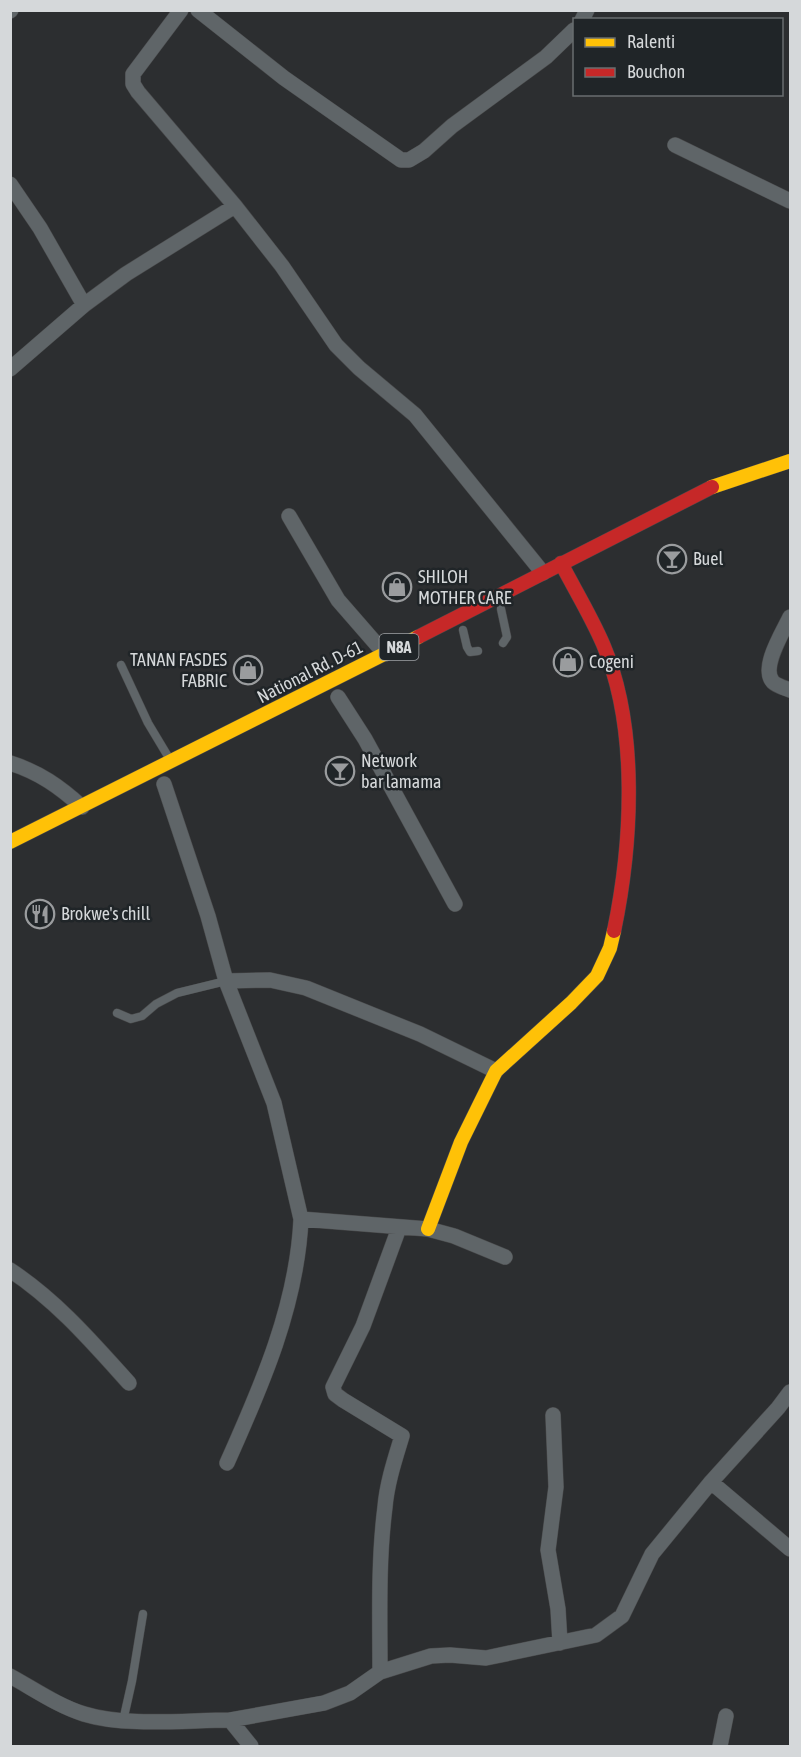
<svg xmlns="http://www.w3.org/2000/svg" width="801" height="1757" font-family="'Asap Condensed',sans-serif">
  <rect width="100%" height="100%" fill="#2c2e30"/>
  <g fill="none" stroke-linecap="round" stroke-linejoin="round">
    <!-- lane casing -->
    <g stroke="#48494a" stroke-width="9">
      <path id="lane" d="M501 609 507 637 503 643
        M463 630 467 647 470 652 478 651
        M121 665 148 723 169 758
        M117 1013 131 1019 142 1016 156 1004 177 993 226 981
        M123 1721 132 1681 143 1614"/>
    </g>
    <!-- street casing -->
    <g stroke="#48494a" stroke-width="16">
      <path id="street" d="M181 10 133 74V84L138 92 235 206 282 266 336 345 359 368 415 415 543 573
        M198 10 284 78 401 160H409L424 151 452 126 546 57 574 30
        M10 11 11 10
        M582 20 587 10
        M675 145 790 201
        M10 184 40 228 84 305
        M10 369 84 305 126 274 235 206
        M289 516 338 600 385 654
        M790 617C783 632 760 668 773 682 777 686 785 688 790 690
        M338 697 365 739 455 904
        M10 763C39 772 60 787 82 807
        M164 784 208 916 226 981 270 980 306 988 420 1034 496 1071
        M226 981 274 1103 301 1219 428 1229 454 1236 505 1257
        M10 1270C57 1301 92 1342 129 1383
        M553 1415 556 1487 548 1550 558 1609 560 1643
        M227 1463C262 1385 297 1305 301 1219
        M711 1482 790 1549
        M380 1672C380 1617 378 1562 385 1507 387 1483 395 1459 402 1436L343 1400 335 1394 333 1387 363 1326 399 1228
        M10 1676C34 1689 58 1706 84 1714 126 1727 186 1720 230 1720L251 1746
        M230 1720 324 1703 350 1693 380 1672 431 1656 450 1655 486 1658 596 1635 622 1616 652 1554 711 1482 778 1408 790 1392
        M720 1746 726 1716"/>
    </g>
    <!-- slow casing -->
    <g stroke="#48494a" stroke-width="15">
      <path id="slow" d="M712 487 790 461
        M10 842 418 637
        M428 1229 461 1142 496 1071 571 1003 597 976 610 948 614 931"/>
    </g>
    <!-- jam casing -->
    <g stroke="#48494a" stroke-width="15">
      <path id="jam" d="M561 563C575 590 591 616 603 644 639 728 632 844 614 931
        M418 637 712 487"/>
    </g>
    <!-- lane -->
    <use href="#lane" stroke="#5f6568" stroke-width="8"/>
    <!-- street -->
    <use href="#street" stroke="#5f6568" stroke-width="15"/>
    <!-- slow -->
    <use href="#slow" stroke="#ffc107" stroke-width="14"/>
    <!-- jam -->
    <use href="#jam" stroke="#c62828" stroke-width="14"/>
  </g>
  <!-- icons -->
  <defs>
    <g id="bar-ring" transform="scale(1.5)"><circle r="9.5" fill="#202528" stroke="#9a9c9e" stroke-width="1.5"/><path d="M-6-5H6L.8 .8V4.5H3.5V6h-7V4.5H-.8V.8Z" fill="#9a9c9e"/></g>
    <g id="shop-ring" transform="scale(1.5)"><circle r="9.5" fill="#202528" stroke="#9a9c9e" stroke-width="1.5"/><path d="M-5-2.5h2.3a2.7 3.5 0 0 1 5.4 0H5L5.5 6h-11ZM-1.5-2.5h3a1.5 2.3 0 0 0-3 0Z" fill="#9a9c9e"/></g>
    <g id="restaurant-ring" transform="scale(1.5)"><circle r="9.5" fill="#202528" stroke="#9a9c9e" stroke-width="1.5"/><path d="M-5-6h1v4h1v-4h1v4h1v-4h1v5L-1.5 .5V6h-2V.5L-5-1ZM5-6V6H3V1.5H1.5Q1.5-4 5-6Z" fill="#9a9c9e"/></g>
  </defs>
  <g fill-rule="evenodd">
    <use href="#bar-ring" x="672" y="559"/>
    <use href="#shop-ring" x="397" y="587"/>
    <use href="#shop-ring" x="568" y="662"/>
    <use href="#shop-ring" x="248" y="670"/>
    <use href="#bar-ring" x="340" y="771"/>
    <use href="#restaurant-ring" x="40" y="914"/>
  </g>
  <g text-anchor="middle" stroke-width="5" stroke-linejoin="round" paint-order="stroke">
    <!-- shield labels -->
    <rect fill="#202528" stroke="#9fa2a5" stroke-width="1.5" x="379.5" y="634" width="39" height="26" rx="4.5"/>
    <g font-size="16" font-weight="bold" fill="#d5d8da">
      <text x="399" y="653">N8A</text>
    </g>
    <!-- poi labels -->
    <g font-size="18" fill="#d5d8da" stroke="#202528" text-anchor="start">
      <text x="693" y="565">Buel</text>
      <text x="418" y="583">SHILOH<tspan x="418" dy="21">MOTHER CARE</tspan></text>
      <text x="227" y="666" text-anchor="end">TANAN FASDES<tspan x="227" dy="21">FABRIC</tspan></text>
      <text x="589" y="668">Cogeni</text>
      <text x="361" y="767">Network<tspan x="361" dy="21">bar lamama</tspan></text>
      <text x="61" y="920">Brokwe's chill</text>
    </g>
    <!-- street labels -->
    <g font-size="18" fill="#d5d8da" stroke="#202528">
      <text transform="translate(310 672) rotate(-27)" y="6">National Rd. D-61</text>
    </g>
  </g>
  <!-- border -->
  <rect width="801" height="1757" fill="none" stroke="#d5d8da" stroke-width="24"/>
  <!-- legend -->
  <rect x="573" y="18" width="210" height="78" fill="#202528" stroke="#686d6f" stroke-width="1.5"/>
  <rect x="585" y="38" width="30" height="9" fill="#ffc107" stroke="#686d6f" stroke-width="1.5"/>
  <text x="627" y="48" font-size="18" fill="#d5d8da">Ralenti</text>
  <rect x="585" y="68" width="30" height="9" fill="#c62828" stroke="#686d6f" stroke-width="1.5"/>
  <text x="627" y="78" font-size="18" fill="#d5d8da">Bouchon</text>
</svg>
